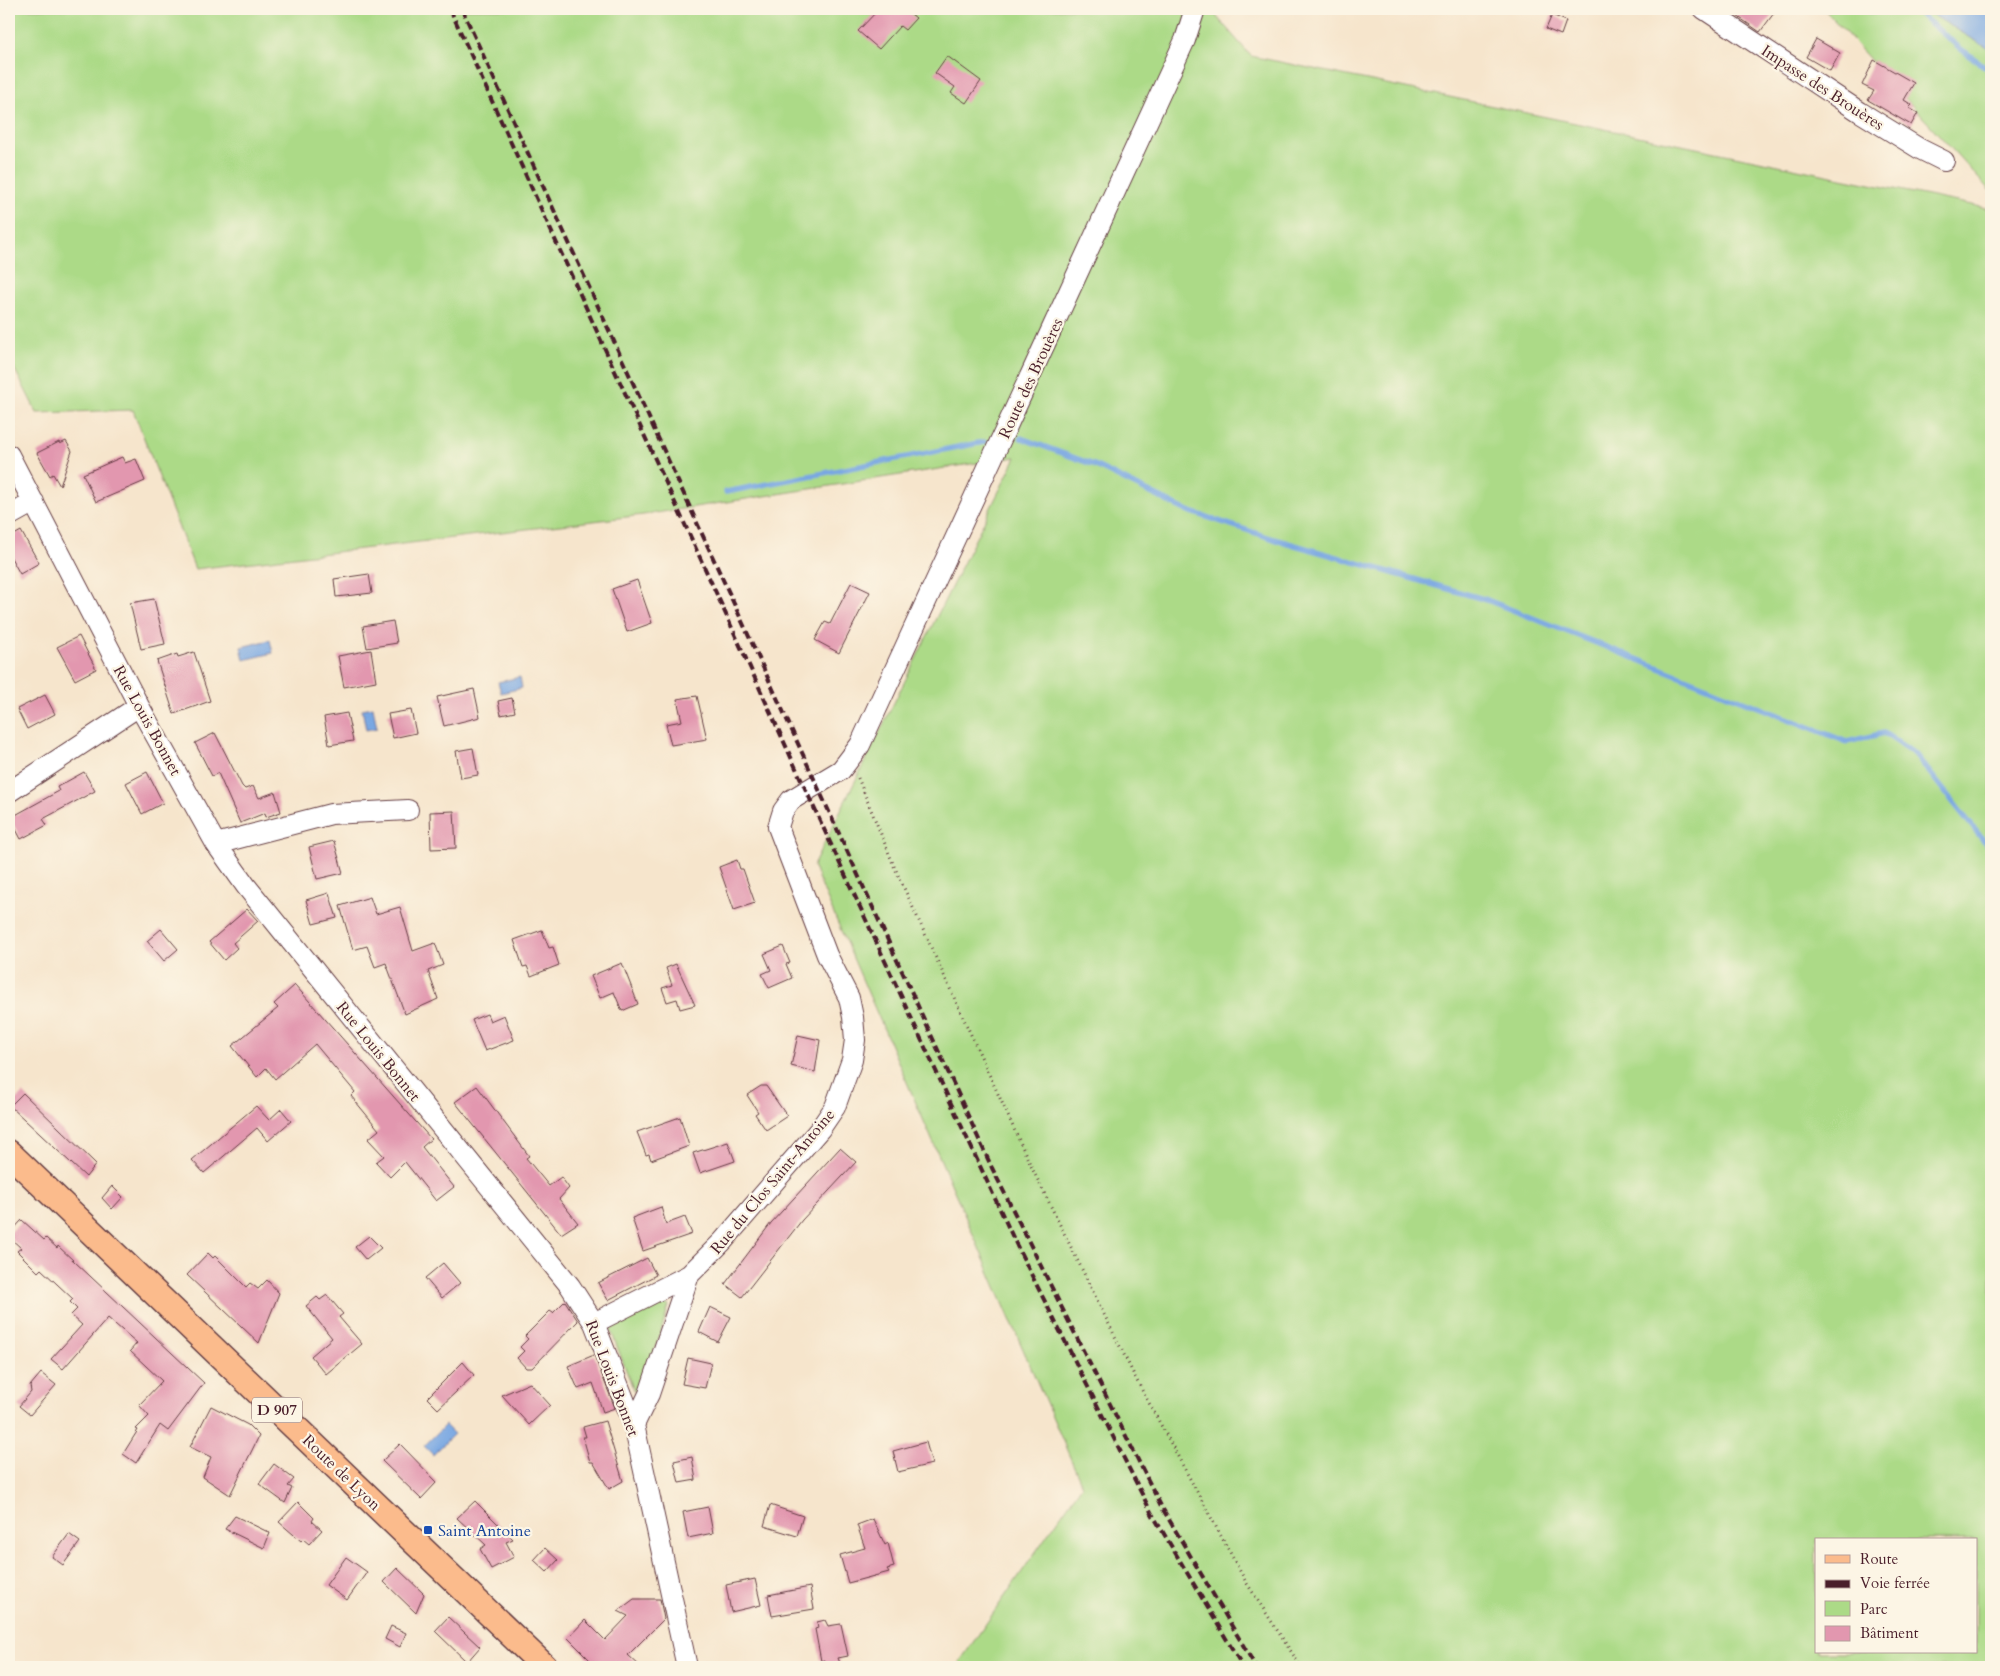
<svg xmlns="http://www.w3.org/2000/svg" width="2000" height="1676" font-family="Cardo,serif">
  <rect width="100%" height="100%" fill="#fcf5e5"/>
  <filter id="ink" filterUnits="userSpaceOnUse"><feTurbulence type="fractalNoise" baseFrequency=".02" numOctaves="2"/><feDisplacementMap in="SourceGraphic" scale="10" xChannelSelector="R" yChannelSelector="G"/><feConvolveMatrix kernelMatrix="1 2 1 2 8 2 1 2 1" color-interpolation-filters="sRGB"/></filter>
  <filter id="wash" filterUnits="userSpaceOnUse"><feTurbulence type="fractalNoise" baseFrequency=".0096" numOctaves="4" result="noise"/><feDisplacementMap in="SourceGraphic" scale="20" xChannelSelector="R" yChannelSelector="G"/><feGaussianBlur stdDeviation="1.12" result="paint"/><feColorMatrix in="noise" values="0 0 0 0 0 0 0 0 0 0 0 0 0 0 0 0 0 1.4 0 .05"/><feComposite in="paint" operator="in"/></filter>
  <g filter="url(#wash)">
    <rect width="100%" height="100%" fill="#f6e5cc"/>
    <!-- green -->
    <path fill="#acda87" stroke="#7b7c59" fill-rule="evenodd" d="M9 9H1210L1251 56 1991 209V1667H956L1082 1485 813 866 1016 457 643 515 195 569 133 410 37 413 9 358ZM1816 1540H1976V1652H1816Z
      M1824 9 1991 10V192Z
      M660 1300 669 1306 645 1382 640 1389 634 1391 610 1328Z"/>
    <!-- water -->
    <path fill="#79a7e2" stroke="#626386" d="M1858 9H1991V50L1931 14 1917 10 1872 14Z
      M270 640 273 653 244 660 241 647Z
      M520 677 522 688 501 693 498 682Z
      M373 707 377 728 366 730 362 709Z
      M445 1425 454 1434 433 1455 424 1446Z"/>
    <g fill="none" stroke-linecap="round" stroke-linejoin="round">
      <!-- stream -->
      <path stroke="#79a7e2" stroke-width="5.5" d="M1914 9 1961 49 1991 71
        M1021 438 1094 465 1185 510 1274 539 1487 600 1847 742 1884 733 1915 754 1991 850
        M726 492 984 442"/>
    </g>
    <g id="blocks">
      <!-- building -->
      <path fill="#e297af" d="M879 9H905L916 18 905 30 900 26 879 49 858 31Z
        M1727 9H1777L1760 32Z
        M1552 15 1566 21 1561 35 1546 29Z
        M1816 39 1840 53 1830 71 1806 57Z
        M947 56 981 81 966 103 951 93 955 87 935 73Z
        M1874 60 1914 83 1904 100 1912 105 1909 108 1918 113 1911 125 1868 100 1874 91 1862 85Z
        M66 441 72 451 60 486 53 474 50 476 37 453 59 442 60 444Z
        M122 457 125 463 136 459 145 481 96 502 83 474Z
        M21 531 39 563 20 574 9 554V538Z
        M369 574 372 593 336 597 334 579Z
        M637 580 652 623 627 632 612 589Z
        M851 583 870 592 839 653 815 640 825 622 830 624Z
        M154 599 165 644 141 649 130 603Z
        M393 621 397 643 367 648 363 626Z
        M79 636 96 669 75 680 57 647Z
        M371 650 376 681 344 687 338 656Z
        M194 652 210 701 174 714 157 661 177 654 178 657Z
        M474 689 480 717 444 726 437 697Z
        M45 695 55 714 27 729 17 709Z
        M697 696 707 739 671 745 666 724 682 721 677 699Z
        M512 698 515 712 501 715 498 701Z
        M411 710 416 733 393 738 388 714Z
        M347 713 353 741 329 745 324 717Z
        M215 733 242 786 245 789 253 786 259 798 275 792 281 812 266 817 265 813 240 823 218 773 212 776 195 743Z
        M473 748 478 775 461 778 456 751Z
        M84 772 95 791 43 819 47 825 21 839 10 818 59 791 57 787Z
        M147 772 163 803 142 814 126 783Z
        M454 811 456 848 431 849 430 812Z
        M334 841 343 873 317 879 309 847Z
        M737 860 740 869H743L755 903 734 910 719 867Z
        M329 893 337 918 313 924 306 900Z
        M370 897 376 914 400 907 413 951 435 943 443 965 428 971 438 999 405 1014 386 963 375 967 367 946 353 950 340 906Z
        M247 909 258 921 233 943 237 948 224 960 209 942Z
        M161 929 178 949 164 961 147 941Z
        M542 930 549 948 553 947 559 965 531 976 527 966 523 967 514 940Z
        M783 946 790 963 786 964 792 978 769 988 762 974 771 970 764 954Z
        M622 963 638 1004 622 1011 614 992 600 998 591 976Z
        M676 964 695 1005 680 1009 677 999 667 1002 662 988 672 985 666 968Z
        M295 985 431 1139 422 1147 454 1187 436 1201 405 1162 390 1177 376 1162 384 1156 368 1139 379 1130 351 1096 355 1092 315 1044 275 1079 266 1068 257 1077 232 1046 278 1008 274 1004Z
        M487 1014 490 1021 504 1015 514 1040 485 1051 472 1020Z
        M798 1035 820 1040 815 1072 791 1066Z
        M477 1086 529 1156 526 1158 549 1186 561 1177 569 1188 559 1199 578 1223 561 1234 455 1102Z
        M761 1086H766L787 1116 766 1130 755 1114 758 1112 747 1095Z
        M23 1093 96 1164 86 1177 10 1106Z
        M256 1106 269 1120 281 1109 291 1121 268 1141 257 1128 204 1173 192 1160Z
        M680 1117 689 1146 651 1160 649 1154 646 1155 637 1132Z
        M728 1142 735 1161 700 1173 693 1153Z
        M840 1148 856 1162 802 1220 742 1297 725 1284 771 1223Z
        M112 1186 123 1197 112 1209 102 1198Z
        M661 1207 666 1224 685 1217 692 1234 643 1251 632 1218Z
        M22 1220 44 1240 46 1238 57 1248 58 1246 204 1383 168 1431 160 1425 136 1463 123 1454 138 1430 136 1429 149 1416 139 1405 162 1381 130 1351 137 1343 108 1318 63 1369 51 1359 82 1325 71 1315 77 1309 70 1302 73 1299 41 1269 38 1272 17 1251 21 1248 9 1237V1234Z
        M369 1236 381 1248 366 1260 355 1247Z
        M208 1253 213 1258 215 1256 246 1287 250 1283 258 1289 267 1280 279 1293 259 1343 187 1275Z
        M647 1258 656 1275 608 1300 598 1283Z
        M443 1263 460 1283 442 1298 425 1278Z
        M327 1295 343 1314 339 1317 362 1344 326 1374 311 1356 332 1338 306 1306 317 1297 320 1300Z
        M565 1301 578 1321 532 1368H526L517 1358 524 1351 520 1347 528 1339 525 1336 550 1311 553 1313Z
        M710 1307 731 1317 718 1342 699 1332Z
        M594 1355 615 1408 603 1412 593 1383 578 1389 568 1366Z
        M688 1358 711 1363 705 1388 682 1384Z
        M463 1362 474 1375 438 1409 427 1398Z
        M41 1373 56 1385 30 1415 19 1406 31 1392 30 1386Z
        M530 1383 550 1405 529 1425 502 1395Z
        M211 1406 248 1425 259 1436 230 1495 203 1477 211 1457 190 1447Z
        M605 1421 623 1481 609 1489 593 1462H590L583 1437H586L583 1427Z
        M926 1442 932 1464 898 1472 893 1451Z
        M400 1444 437 1482 421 1499 382 1461Z
        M692 1457 696 1480 679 1483 674 1461Z
        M274 1464 294 1479 288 1486 292 1488 285 1503 259 1484Z
        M475 1501 513 1539 506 1542 514 1557 491 1569 480 1549 486 1545 457 1518Z
        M298 1502 314 1518 312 1521 322 1530 309 1544 303 1539 301 1541 279 1522Z
        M770 1505 803 1516 797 1536 764 1526Z
        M708 1507 713 1533 688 1538 683 1512Z
        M235 1516 270 1533 264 1548 225 1529Z
        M873 1519 885 1545 888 1543 894 1567 887 1569 889 1572 848 1583 840 1555 865 1548 857 1525Z
        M69 1534 80 1542 63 1565 52 1557Z
        M545 1548 558 1560 547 1572 534 1560Z
        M346 1557 367 1572 347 1600 326 1585Z
        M397 1568 424 1594 416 1613 384 1582Z
        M755 1579 761 1605 731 1612 726 1585Z
        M810 1587 814 1609 772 1616 768 1595Z
        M634 1599H660L664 1619 628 1655 641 1667H583L590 1660 568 1638 585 1620 605 1640 628 1616 618 1611Z
        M448 1617 480 1647 467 1662 435 1631Z
        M825 1620 828 1626 841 1624 848 1656 838 1658 840 1663 824 1664V1660L821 1661 815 1629 818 1628 817 1622Z
        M391 1626 406 1633 400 1647 385 1639Z"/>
    </g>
  </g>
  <g filter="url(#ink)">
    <use href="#blocks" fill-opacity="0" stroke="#643d43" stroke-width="1"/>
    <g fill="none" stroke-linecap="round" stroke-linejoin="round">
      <!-- minor casing -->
      <g stroke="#643d43" stroke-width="22">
        <path id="minor" d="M1704 9 1860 112 1920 149 1944 161
          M9 455 139 706 216 844 246 886 570 1286 594 1323 634 1425 687 1667
          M9 516 34 502
          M9 792 139 706
          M216 844 331 814 408 810
          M594 1323 689 1275 723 1241 820 1129 835 1107 852 1060 855 1040 853 1017 849 998 827 955 778 827 783 811 791 800 841 770 860 745 1185 40 1195 9
          M634 1425 649 1394 689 1275"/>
      </g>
      <!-- major casing -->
      <g stroke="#643d43" stroke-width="28">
        <path id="major" d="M9 1153 545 1667"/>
      </g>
      <!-- path -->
      <path stroke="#643d43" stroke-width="3" stroke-dasharray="1 4" stroke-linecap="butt" d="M858 778 894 866 1030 1164 1136 1379 1246 1582 1301 1667"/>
      <!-- minor -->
      <use href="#minor" stroke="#fff" stroke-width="20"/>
      <!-- major -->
      <use href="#major" stroke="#fbbb8c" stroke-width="25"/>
      <!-- rail -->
      <path stroke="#4a1f2b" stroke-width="4" stroke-dasharray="8 4" stroke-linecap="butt" d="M450 9 810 799 1017 1246 1151 1512 1243 1667
        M462 9 992 1168 1161 1506 1256 1667"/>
    </g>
  </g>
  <!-- markers -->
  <rect fill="#1a4fb4" stroke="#fcf5e5" stroke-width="2" x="423" y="1525" width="10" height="10" rx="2.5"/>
  <g text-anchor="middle" stroke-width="4.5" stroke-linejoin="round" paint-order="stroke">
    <!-- shield labels -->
    <rect fill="#fcf5e5" stroke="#7f5f63" stroke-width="1" x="252" y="1397.5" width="50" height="25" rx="4"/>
    <g font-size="15" font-weight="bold" fill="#4a1f2b">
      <text x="277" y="1415">D 907</text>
    </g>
    <!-- street labels -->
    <g font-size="16" fill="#4a1f2b" stroke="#fcf5e5">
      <text transform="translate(1823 87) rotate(33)" y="6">Impasse des Brouères</text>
      <text transform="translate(1030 378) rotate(-65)" y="6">Route des Brouères</text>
      <text transform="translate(148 720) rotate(61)" y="6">Rue Louis Bonnet</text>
      <text transform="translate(379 1051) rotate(51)" y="6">Rue Louis Bonnet</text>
      <text transform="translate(772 1181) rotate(-50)" y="6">Rue du Clos Saint-Antoine</text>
      <text transform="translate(613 1378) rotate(69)" y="6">Rue Louis Bonnet</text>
      <text transform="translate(342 1472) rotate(44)" y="6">Route de Lyon</text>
    </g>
    <!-- transit labels -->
    <g font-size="16" fill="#164399" stroke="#fcf5e5" text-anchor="start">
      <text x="438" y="1536">Saint Antoine</text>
    </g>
  </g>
  <!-- margin -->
  <rect width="2000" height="1676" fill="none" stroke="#fcf5e5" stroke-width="30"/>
  <!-- legend -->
  <rect x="1815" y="1538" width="162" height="115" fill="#fcf5e5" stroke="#b59f9b"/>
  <rect x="1825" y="1555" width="25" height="8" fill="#fbbb8c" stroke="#b59f9b"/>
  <text x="1860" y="1564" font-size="15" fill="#4a1f2b">Route</text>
  <rect x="1825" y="1580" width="25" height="8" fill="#4a1f2b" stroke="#b59f9b"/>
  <text x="1860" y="1588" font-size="15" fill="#4a1f2b">Voie ferrée</text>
  <rect x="1825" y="1601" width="25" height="15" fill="#acda87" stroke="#b59f9b"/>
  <text x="1860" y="1614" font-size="15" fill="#4a1f2b">Parc</text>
  <rect x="1825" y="1626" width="25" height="15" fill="#e297af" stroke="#b59f9b"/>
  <text x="1860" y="1638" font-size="15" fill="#4a1f2b">Bâtiment</text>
</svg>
